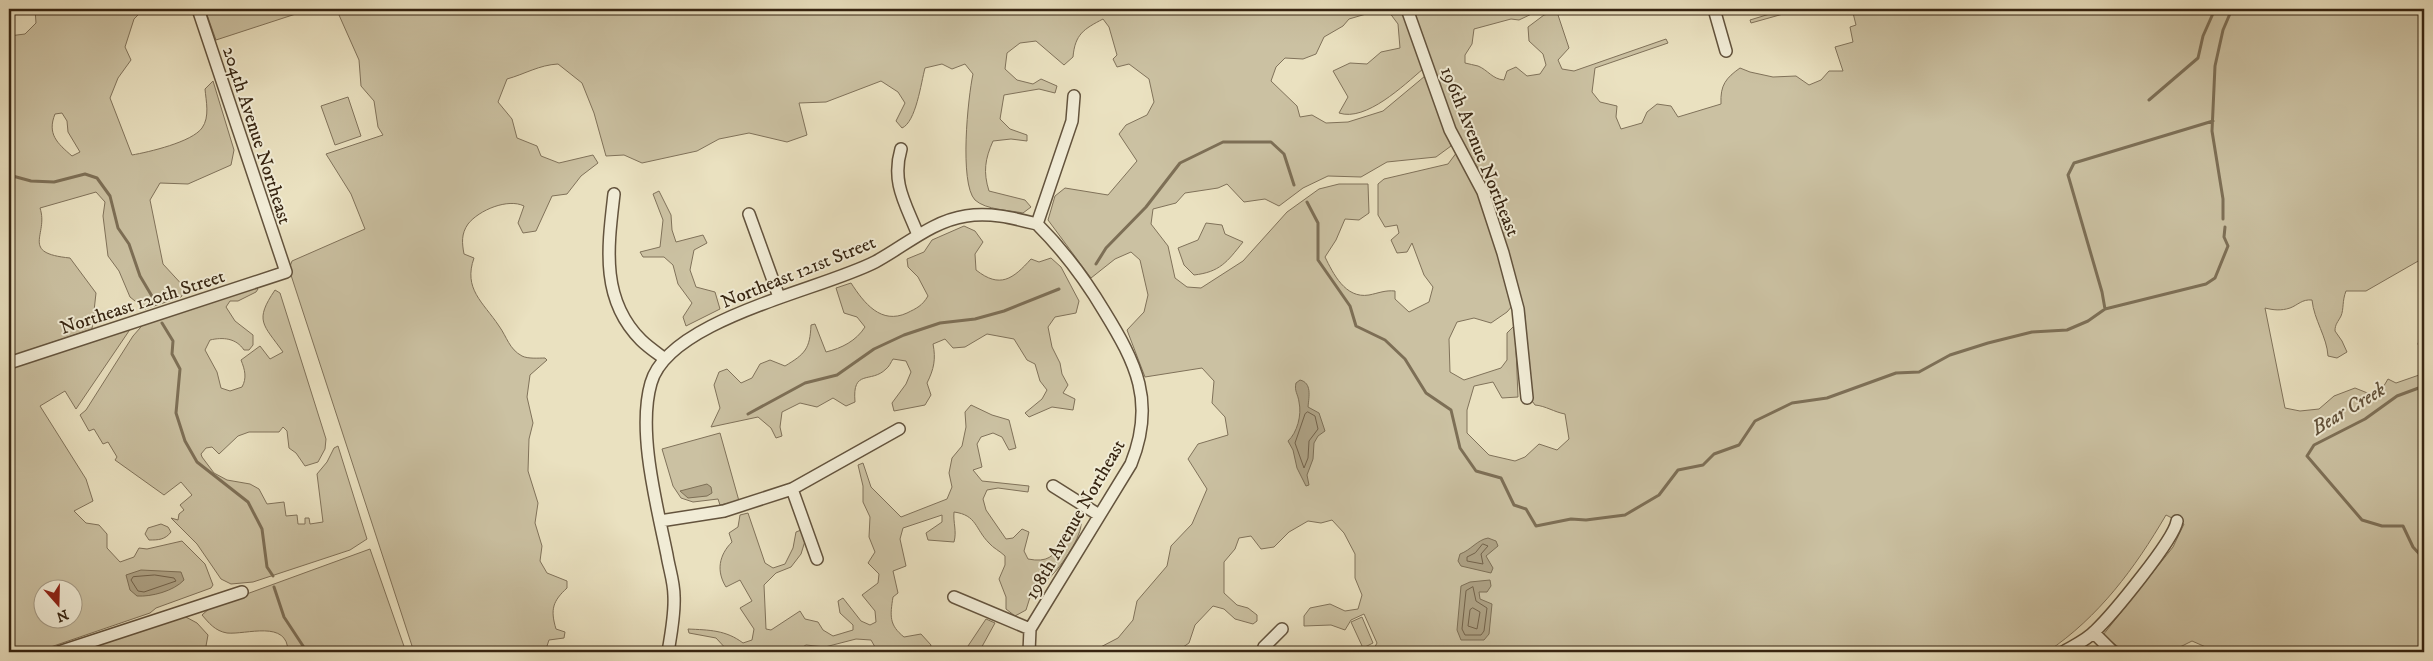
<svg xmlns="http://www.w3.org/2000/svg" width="2433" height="661" font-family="'IM FELL DW Pica',serif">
  <rect width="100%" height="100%" fill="#eae1c0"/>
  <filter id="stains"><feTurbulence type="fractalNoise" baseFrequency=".004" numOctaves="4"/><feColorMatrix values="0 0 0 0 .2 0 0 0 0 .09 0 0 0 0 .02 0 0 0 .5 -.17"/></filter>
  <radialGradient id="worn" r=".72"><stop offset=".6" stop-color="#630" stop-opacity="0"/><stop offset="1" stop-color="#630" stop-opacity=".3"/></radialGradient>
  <!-- green -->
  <path fill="#cbc1a2" stroke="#80725a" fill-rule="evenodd" d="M35 9H144L134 19 125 47 131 60 118 78 110 98 132 155C149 152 192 142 202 128 210 117 206 101 205 89L213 81 234 150 231 165 188 184 160 183 150 200 163 264 186 289 181 297 145 309 130 297 119 271 108 256 103 216 105 202 96 192 40 208C49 235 19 253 70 258L96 293 92 329 9 357V36L25 34 36 23ZM62 113 67 121 68 132 80 152 72 156C57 143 47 134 55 114Z
    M205 9H311L216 40Z
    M338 9H1402L1423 69C1404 85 1366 122 1339 113L1348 97 1333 71 1350 63 1367 64 1381 52 1400 48 1398 24 1389 12 1366 14 1349 19 1343 26 1324 37 1316 54 1303 59 1285 58 1276 67 1271 81 1297 106 1300 117 1312 115 1326 123 1348 122 1383 111 1425 76 1451 146 1436 157 1387 162 1361 177 1328 176 1303 188 1279 206 1265 199 1244 202 1227 184 1218 188 1185 193 1176 203 1153 209 1151 224 1168 246 1175 278 1187 287 1201 288 1243 261 1287 212 1319 189 1339 184H1368L1369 213 1359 220 1345 219 1336 240 1325 257C1333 273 1345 299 1369 295 1379 293 1385 290 1395 291V299L1409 312 1429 302 1433 287 1424 275 1412 243 1407 252 1397 253 1391 240 1399 233 1397 225 1385 227 1378 215V184L1384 179 1448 164 1457 152 1484 208 1513 305 1507 312 1491 323 1474 318 1457 322 1449 339 1450 372 1464 380 1501 368 1507 360V333L1515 325 1518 397 1502 398 1493 382 1474 386 1467 410V433L1489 455 1515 461 1525 457 1539 444 1557 450 1569 439 1565 414C1554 412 1546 406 1535 405L1530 398 1525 316 1491 198 1478 168 1458 137 1411 9H1542L1519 20 1511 19 1474 29 1472 44 1465 55V63C1469 64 1474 65 1478 66 1488 70 1492 79 1504 80L1507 71 1516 67 1527 76 1540 74 1546 65 1543 54 1529 41 1528 27 1544 15 1557 12 1569 48 1558 60 1562 69 1574 71 1666 39 1668 43 1595 68 1592 92 1600 102 1617 106 1616 117 1621 129 1642 123 1647 112 1657 104 1671 106 1678 117 1721 104C1720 85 1726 78 1740 68L1750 72 1773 77 1796 76 1809 85 1821 80 1829 71H1843L1835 47 1853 42 1850 27 1856 25 1852 9H2424V263L2420 260 2366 291H2346C2342 301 2344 309 2341 316 2338 322 2335 324 2335 331L2342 341 2347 352 2337 358 2328 356C2327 337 2314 320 2312 300 2302 299 2298 305 2290 308 2281 311 2273 310 2265 308L2285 408 2300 411 2319 409 2334 396 2355 388 2370 394 2382 389 2388 379 2396 383 2422 374 2424 362V652H2209L2208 648 2192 641 2170 652H2125L2103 635 2173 547 2184 524 2166 515C2135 568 2099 617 2047 652H1372L1377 643 1364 614 1351 620 1345 630 1331 625 1304 626V616L1310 608 1330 604 1345 611 1358 609 1362 595 1355 578V554L1344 533 1332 520 1321 523 1308 521 1289 532 1274 547 1261 549 1251 536 1239 538 1235 549 1224 562V593L1237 605 1248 608 1257 615V621L1253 624 1235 619 1224 609 1213 606 1195 625 1189 643 1176 652H1091L1118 638 1133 620 1137 601 1167 566 1171 546 1192 524 1207 489 1188 459 1198 444 1228 435 1225 417 1212 403 1214 381 1202 368 1145 377 1127 330 1144 312 1148 295 1140 260 1131 252 1115 259 1091 278 1048 220 1055 196 1065 188 1108 195 1137 161 1119 134 1126 125 1147 115 1154 102 1149 79 1129 64 1117 67 1113 59 1117 55 1109 27 1103 19C1084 29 1075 34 1073 57L1064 65 1036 41 1020 43 1007 53 1005 69 1017 80 1033 84 1041 79 1057 86 1055 93 1039 89 1004 95 1000 119 1010 129 1027 135V141L1011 139 993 141C985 159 983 172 989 191L1025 200 1031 207 1023 213C1009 210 986 210 975 200 959 183 968 97 973 74L965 64 952 69 942 64 925 68C921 83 916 122 902 128L896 121 905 103 898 92 881 81 826 102 799 103 807 135 787 142 749 133 719 139 697 151 642 163 624 155 606 156 594 113 582 83 558 64C539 65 525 74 507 79L498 102 512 119 517 138 537 146 541 156 559 163 593 155 598 163 581 176 567 194 552 196 536 231 523 233 518 223 524 206C508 198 479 210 468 224 461 234 462 243 464 254L474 258C463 289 483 302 499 326 507 337 509 349 522 356 528 359 538 358 545 358L547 360 530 375 527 397 533 423 529 439 528 471 538 503 535 523 542 546 540 561 547 573 567 581V588C553 601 550 609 556 629L565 632 564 638 549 640 545 652H414L289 269 292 261 365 229 351 194 326 154 383 135 378 127 374 101 361 86 359 60 339 15Z
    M1786 9H1801L1751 23 1750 20Z
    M348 97 361 136 335 145 321 106Z
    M659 191 671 215 672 230 676 242 703 235 707 243 694 250 690 270 696 287 715 292 720 309 686 326 683 317 692 303 678 284 673 265 664 257H643L640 252 660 247 663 220 653 194Z
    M1206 223 1222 225 1225 234 1243 242C1227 262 1220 272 1194 275L1184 265 1178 248 1198 240Z
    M964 226 975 231 983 242 975 254 976 270C1000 289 1013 279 1031 259L1039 262 1051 258 1061 267 1079 301 1076 313 1055 317 1048 327 1052 347 1060 363 1062 374 1068 385 1063 393 1075 399 1073 410 1052 407 1029 417 1025 413 1042 399 1047 390 1040 381 1035 364 1027 360 1014 339 987 334 965 347 953 348 945 339 933 344C936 359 934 369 927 383L931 395 925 405 894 411 892 403 906 384 911 372 906 361 893 359C891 362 889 367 886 369 871 384 852 368 855 402L846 406 833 398 817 407 800 403 782 412 780 427 782 436 776 438 771 428 758 417 711 427 720 408 714 385 719 372 727 369 741 383 752 378 760 364 770 360 785 366C805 354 810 349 811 325L815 324 826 352C842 348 856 341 865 327L857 317 844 313 836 288 851 283C864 303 881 325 907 313 917 308 922 306 928 296L918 277 908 267 907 259 924 252 932 240Z
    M255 287 258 289 256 292 238 301H230L226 307 235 321 253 335V345L249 350H244C236 338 223 337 210 340L205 350 217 372 221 388 230 391 242 387C247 378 245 370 241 360L260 346 270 359 283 352C263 324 254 321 275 290L280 293 326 439 325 449 318 462 305 466 296 453 289 448 287 431 283 427 279 432H249L238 436 219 454 212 447 206 448 201 454 202 457 214 473 227 480 250 484 259 489 267 504 284 502 286 516 297 515 298 524H305V518H309L310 524 323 522 317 474 327 462 334 448 338 446 367 539 350 550 253 582 231 584 221 579 197 544 171 518 178 520 179 514 184 510 180 505 192 495 181 482 164 495 115 460 117 457 108 442 103 444 94 429 89 431 80 415 86 410 133 336 147 320Z
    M2424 313V358L2418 344 2421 333 2419 321Z
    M131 328 76 409 65 391 40 406 86 479 93 501 74 511 86 523 99 525 107 534V548L120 562 134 557 139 548 147 549 182 541 205 564 213 585 211 588 156 608 150 613 36 652H9V367ZM42 588H72V618H42Z
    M971 405 992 415 1009 420 1016 448 1009 450 1002 437 993 433 981 437 977 444 982 467 973 470 982 481 1029 486 1028 492 998 488 987 490 983 499 986 510 1006 539 1013 538 1022 529 1029 532 1024 551 1028 559C1067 567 1056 529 1077 514 1080 518 1082 521 1081 525 1080 540 1058 571 1047 580L1037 575 1026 610 1015 616 1006 609V597L999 579 1005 565V556C1000 551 993 548 989 543 975 529 977 515 954 512 953 523 957 531 954 542L928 540 926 533 942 522V515L903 528 900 539 906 566 893 571 898 593 893 597C890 616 889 625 904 637L921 634 931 645 929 652H897L896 650 873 652 875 647 871 640 856 639 825 647 806 645 794 652H729L716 638 689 633 688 629C709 630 726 630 743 643L752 640 754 629 740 608 752 601 740 580 726 587C716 571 719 555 732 542L729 533 738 527 740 515 748 513 765 563 773 568 785 564 793 548 796 532 801 530 805 541 801 554 791 567 776 573 764 585 766 629 771 630 800 611 805 619 818 622 823 630 833 636 853 630V625L840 613 838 601 843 598 861 621 870 625 876 622 875 611 862 595 878 583 879 574 868 563 875 552 869 537 870 517 863 502V486L858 465 863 463 871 487 901 517 947 499 952 487 949 473 952 458 962 446 966 427 965 412Z
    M720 433 739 501 720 505 718 499 693 502 681 498 673 486 662 449Z
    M161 524 168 527 171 532C165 540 158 540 149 540L145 534 148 528Z
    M370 549 406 652H288C288 619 246 635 227 633 215 631 209 623 202 615L211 607Z
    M184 616 197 623 208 635 206 646 210 652H95L94 647Z
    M1362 617 1373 643 1363 648 1351 622Z
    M986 619 995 623 979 652H964Z"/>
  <!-- water -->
  <path fill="#ada184" stroke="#7d6f56" d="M1300 380C1312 383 1309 396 1308 407L1319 413 1325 431 1318 436 1314 443 1313 459 1307 475 1309 485 1306 486 1297 468 1293 450 1288 441C1297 433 1302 415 1299 402 1298 394 1294 391 1296 383Z
    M707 484 711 487 712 493 707 496 688 498 680 491Z
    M1488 538 1496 541 1498 546 1486 556 1493 568 1491 573 1461 566 1458 561 1460 554C1471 550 1477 540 1488 538Z
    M141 570 181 572 184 580C174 591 151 597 137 596L130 590 126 575Z
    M1490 580 1491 586 1487 592H1479L1480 599 1492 604 1489 634 1484 640H1461L1457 630 1461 586 1470 582Z"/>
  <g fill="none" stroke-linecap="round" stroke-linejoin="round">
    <!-- shore -->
    <path stroke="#72624a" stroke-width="1" d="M1308 412 1315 416 1318 429 1309 441 1308 458 1304 468 1295 443 1305 414Z
      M1483 544 1488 546 1481 554 1483 564 1467 561V557L1475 553Z
      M155 575 174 578 176 581 144 592 138 591 131 580 133 577Z
      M1473 587 1476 601 1487 608 1484 631 1481 635H1465L1462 629 1466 591Z
      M1473 608 1480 612 1477 629 1468 626 1470 610Z"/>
    <!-- stream -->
    <path stroke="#7d6f56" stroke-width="3" d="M2149 100 2198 58 2203 36 2215 9
      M9 175 31 181 54 182 85 174 97 178 110 196 118 228 129 244 140 276 156 303
      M1307 202 1318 223V260L1350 306 1356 326 1385 340 1405 359 1426 393 1451 410 1460 448 1476 471 1501 478 1514 505 1526 509 1536 526 1571 519 1586 520 1625 515 1659 495 1678 470 1703 465 1714 454 1739 445 1755 421 1792 403 1827 398 1896 373 1919 372 1950 355 1988 343 2032 332 2067 330 2088 321 2105 309 2206 284 2215 278 2228 246 2224 237 2225 227
      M2223 219V199L2212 131 2215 66 2223 30 2232 9
      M1096 264 1106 248 1146 207 1180 163 1223 142H1271L1284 154 1294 185
      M2105 309 2102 292 2068 175 2074 163 2213 121
      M162 323 173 341 172 354 180 369 176 413 185 441 197 462 248 502 262 529 267 567 273 576
      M2424 386 2397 396 2365 419 2314 445 2307 456 2362 520 2382 526H2403L2413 547 2424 559
      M748 414 805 383 837 375 874 349 904 335 940 323 975 319 1004 311 1059 289
      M274 587 284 617 307 652"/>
    <!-- minor casing -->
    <g stroke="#63533d" stroke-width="14">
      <path id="minor" d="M1407 9 1450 130 1483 192 1503 253 1518 309 1527 398
        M1714 9 1726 51
        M901 149C891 183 906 204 918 235
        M614 194C608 246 600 299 641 340 648 347 657 353 665 359
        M749 214 779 297
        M1037 224 1072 121 1074 96
        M9 363 286 272 198 9
        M1053 486 1099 515
        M792 489 817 559
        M660 521 724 511 792 489 899 429
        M954 597 1030 629
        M2094 633 2113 652
        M59 652 242 592
        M668 652C671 634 675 614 674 596 674 582 669 568 667 555 657 506 637 431 651 383 669 319 821 290 875 262 905 246 932 221 966 216 990 212 1013 218 1037 224
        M1029 652 1030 629 1131 464C1156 402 1136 363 1104 311 1085 279 1063 250 1037 224
        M1262 652 1264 647 1282 629
        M2063 652C2073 646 2087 640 2095 631 2112 615 2174 540 2177 521"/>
    </g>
    <!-- minor -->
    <use href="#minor" stroke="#f1ecd6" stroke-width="11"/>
  </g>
  <g text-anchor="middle" stroke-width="4" stroke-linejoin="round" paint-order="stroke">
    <!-- street labels -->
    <g font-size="19" fill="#362411" stroke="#f1ecd6">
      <text transform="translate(258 135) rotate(72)" y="7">204th Avenue Northeast</text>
      <text transform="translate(1481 151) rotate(68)" y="7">196th Avenue Northeast</text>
      <text transform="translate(798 271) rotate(-22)" y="7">Northeast 121st Street</text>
      <text transform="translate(142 301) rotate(-18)" y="7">Northeast 120th Street</text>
      <text transform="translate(1074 519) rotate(-60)" y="7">198th Avenue Northeast</text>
    </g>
    <!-- water labels -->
    <g font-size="20" font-style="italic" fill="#605039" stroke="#f1ecd6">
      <text transform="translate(2348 408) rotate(-31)" y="7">Bear Creek</text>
    </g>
  </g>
  <!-- margin -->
  <rect width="2433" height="661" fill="none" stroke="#eae1c0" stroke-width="30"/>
  <rect x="10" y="10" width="2413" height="641" fill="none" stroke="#362411" stroke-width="2.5"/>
  <rect x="15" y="15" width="2403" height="631" fill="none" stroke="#362411"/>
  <!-- north arrow -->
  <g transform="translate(58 604) rotate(160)"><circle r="24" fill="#f1ecd6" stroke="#a69c87"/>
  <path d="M0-4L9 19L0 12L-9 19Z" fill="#8f2418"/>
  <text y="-8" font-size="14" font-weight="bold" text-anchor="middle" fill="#362411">N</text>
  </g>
  <rect width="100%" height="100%" filter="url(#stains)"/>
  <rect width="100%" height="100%" fill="url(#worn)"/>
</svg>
